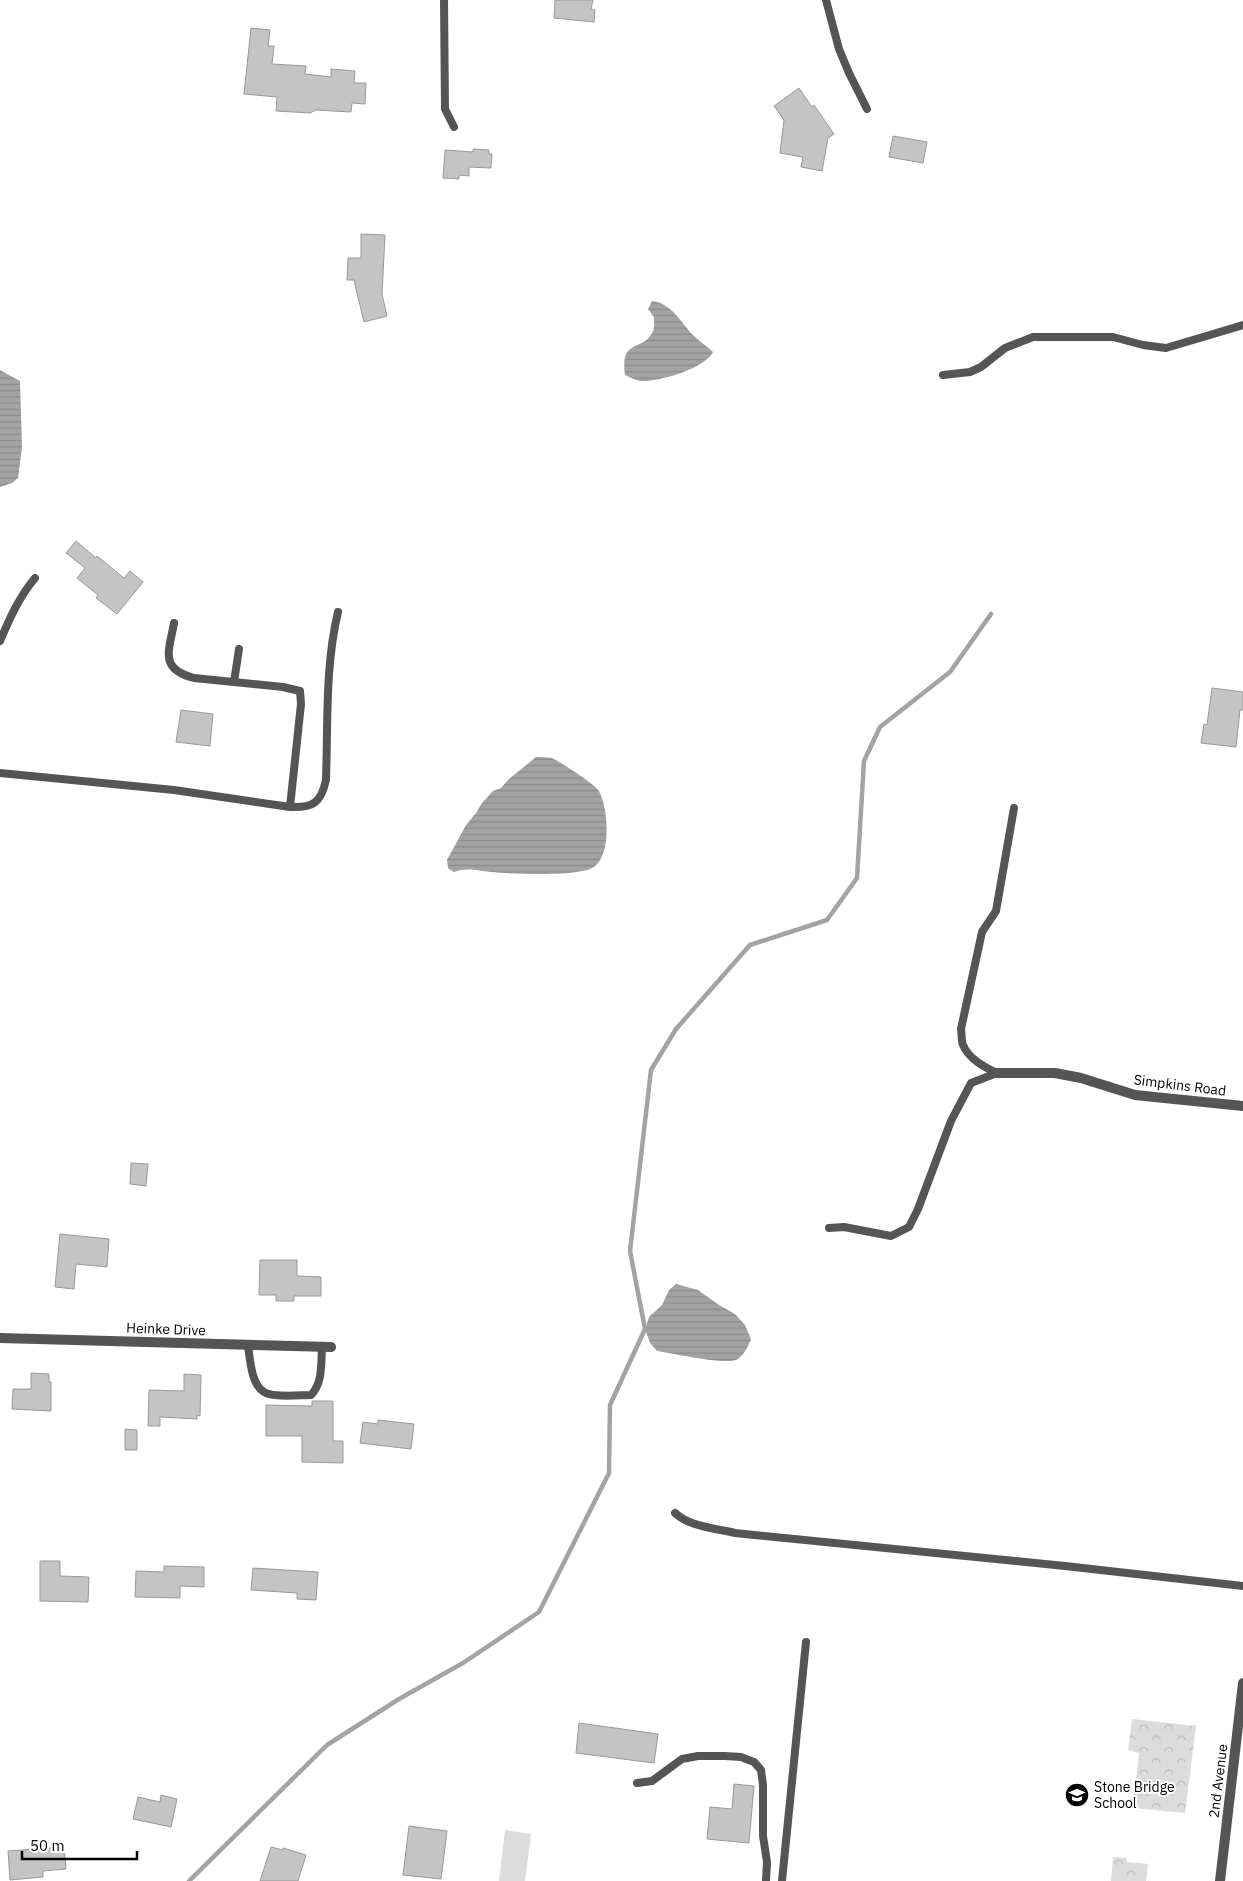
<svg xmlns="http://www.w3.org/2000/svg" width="1243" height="1881" font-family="'IBM Plex Sans',sans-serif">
  <defs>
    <pattern id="park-crowns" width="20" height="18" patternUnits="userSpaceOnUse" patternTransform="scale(1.25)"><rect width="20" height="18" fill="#dcdcdc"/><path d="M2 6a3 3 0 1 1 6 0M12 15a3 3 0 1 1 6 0" fill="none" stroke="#bbb"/></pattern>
    <pattern id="water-rules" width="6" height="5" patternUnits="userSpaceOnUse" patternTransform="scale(1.25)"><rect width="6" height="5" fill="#a3a3a3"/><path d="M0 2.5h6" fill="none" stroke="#8b8b8b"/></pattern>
  </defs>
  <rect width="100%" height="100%" fill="#fff"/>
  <!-- park -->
  <path fill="url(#park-crowns)" d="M1132 1719 1196 1726 1185 1813 1133 1808 1139 1753 1128 1750Z
    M1113 1857 1126 1858 1127 1862 1148 1864 1146 1881H1111Z"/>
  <!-- pitch -->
  <path fill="#dcdcdc" d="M505 1830 531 1834 525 1881H499Z"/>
  <!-- water -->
  <path fill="url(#water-rules)" d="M652 301C673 304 681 323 694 336 700 342 707 346 713 352 704 369 659 382 640 381 635 380 630 377 625 375 620 338 642 352 652 333 655 329 654 322 654 317L648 309Z
    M0 370 20 381 22 447 18 478 12 483 0 487Z
    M536 757C541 757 547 757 552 758 560 762 595 784 599 791 608 808 612 854 594 867 580 877 512 874 492 872 477 871 469 867 454 872L448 868 447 860 453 849 466 825 476 813 482 803 493 791 501 788 509 779Z
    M676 1284 698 1290 719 1305 735 1314 745 1325 751 1339C748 1346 745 1354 738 1359 727 1366 672 1353 657 1351L650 1343 645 1329 649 1317 662 1305 669 1290Z"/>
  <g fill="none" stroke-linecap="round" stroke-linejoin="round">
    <!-- stream -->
    <path stroke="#a3a3a3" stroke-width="4.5" d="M189 1881 327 1745 399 1699 463 1663 539 1612 609 1473 610 1405 645 1329 630 1251 651 1070 676 1029 750 945 827 920 857 878 864 761 880 727 950 672 991 614"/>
  </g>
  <!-- building -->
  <path fill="#c4c4c4" stroke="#999" d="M555 0H593L591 9 595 10 594 22 554 18Z
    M251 28 270 30 268 46H274L272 64 306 66 305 74 331 77V69L355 71 354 83H366L365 104 352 103 351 112 316 110 310 113 276 111 277 97 244 94Z
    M799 88 812 107 814 105 834 134 828 138 822 171 801 167 803 157 780 153 784 120 774 106Z
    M893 136 927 142 923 163 889 157Z
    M473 149 489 150V154H492L491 168 469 167V176L459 175V179L443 178 445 150 473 152Z
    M361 234 385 235 382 294 387 316 364 322 354 280H347L348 258H361Z
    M76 541 96 558 97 556 124 578 130 571 143 582 117 614 96 598 98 595 77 578 85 568 66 553Z
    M1212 688 1243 692V710H1240L1236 747 1201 743 1204 724 1207 725Z
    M181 710 213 714 210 746 176 742Z
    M131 1163 148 1164 146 1186 130 1184Z
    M60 1234 109 1239 107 1267 76 1264 74 1289 55 1287Z
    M260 1260H297V1276L321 1277V1296H294V1301H276V1295H259Z
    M31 1373 49 1374V1382H51V1411L12 1409 13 1389H31Z
    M184 1374 201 1375 200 1416 197 1415V1419L160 1417V1426H148L149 1390 184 1391Z
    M312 1401H333V1441H343V1463L302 1462V1436H266V1405L312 1406Z
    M378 1420 414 1424 411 1449 360 1443 363 1422 378 1424Z
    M125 1429 137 1430V1450H125Z
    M40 1561H60V1576L89 1577 88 1602 40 1601Z
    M164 1566 204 1567V1587L180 1586V1598L135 1597 136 1571 164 1572Z
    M253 1568 318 1572 316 1600 297 1599V1593L251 1590Z
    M579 1723 658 1734 654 1763 576 1753Z
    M734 1784 754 1786 749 1843 707 1839 710 1807 732 1809Z
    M161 1795 177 1799 171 1827 133 1819 138 1797 160 1802Z
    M409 1826 447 1831 441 1879 403 1875Z
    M64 1847 66 1869 43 1871V1877L10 1880 8 1851Z
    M271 1847 283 1850V1848L306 1855 298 1881H260Z"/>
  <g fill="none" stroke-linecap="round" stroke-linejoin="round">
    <!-- service -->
    <path stroke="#555" stroke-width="8" d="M444 0 445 109 454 127
      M826 0 839 49 849 73 867 109
      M943 375 970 372 981 367 1005 348 1033 337H1113L1143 345 1166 348 1243 325
      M174 623C169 651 159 669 194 678L283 687 300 691 301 704 290 807
      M0 641C10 618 19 597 35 578
      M234 682 239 649
      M0 773 174 790 290 807C313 808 321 803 326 780 328 724 325 666 338 612
      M997 1073C984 1067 969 1059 963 1045 961 1041 962 1034 961 1029L982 932 996 911 1014 808
      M829 1228 844 1227 891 1236 909 1227 918 1209 951 1121 971 1083 997 1073
      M248 1345C250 1359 251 1384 264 1392 273 1398 300 1395 311 1395 323 1383 321 1363 322 1347
      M675 1513C690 1527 715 1528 735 1533L1065 1566 1243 1586
      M637 1783 652 1781 682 1759 698 1756H725L741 1757 754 1762 761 1770 763 1785V1836L767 1862 766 1881
      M782 1881 806 1642"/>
    <!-- minor -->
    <path stroke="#555" stroke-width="10" d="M997 1073H1055L1081 1078 1135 1095 1243 1106
      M0 1338 331 1347
      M1220 1881 1243 1683"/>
  </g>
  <!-- icons -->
  <defs>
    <g id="school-disc" transform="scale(1.25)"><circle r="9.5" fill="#000" stroke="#fff"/><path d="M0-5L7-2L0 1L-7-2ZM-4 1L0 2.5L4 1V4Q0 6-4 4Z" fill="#fff"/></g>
  </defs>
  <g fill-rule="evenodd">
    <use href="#school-disc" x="1077" y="1795"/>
  </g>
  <g text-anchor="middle" stroke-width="4" stroke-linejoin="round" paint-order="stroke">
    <!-- street labels -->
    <g font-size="14" fill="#000" stroke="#fff">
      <text transform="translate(1180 1085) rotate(7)" y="5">Simpkins Road</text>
      <text transform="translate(166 1329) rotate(2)" y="5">Heinke Drive</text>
      <text transform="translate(1218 1781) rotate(-83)" y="5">2nd Avenue</text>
    </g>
    <!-- poi labels -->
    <g font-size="14" fill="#000" stroke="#fff" text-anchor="start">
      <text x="1094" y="1792">Stone Bridge<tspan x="1094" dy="16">School</tspan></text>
    </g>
  </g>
  <!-- scale -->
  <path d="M22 1851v8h115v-8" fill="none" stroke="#000000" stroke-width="2.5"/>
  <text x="30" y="1851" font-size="15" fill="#000000" stroke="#ffffff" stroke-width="4" paint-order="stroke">50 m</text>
</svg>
